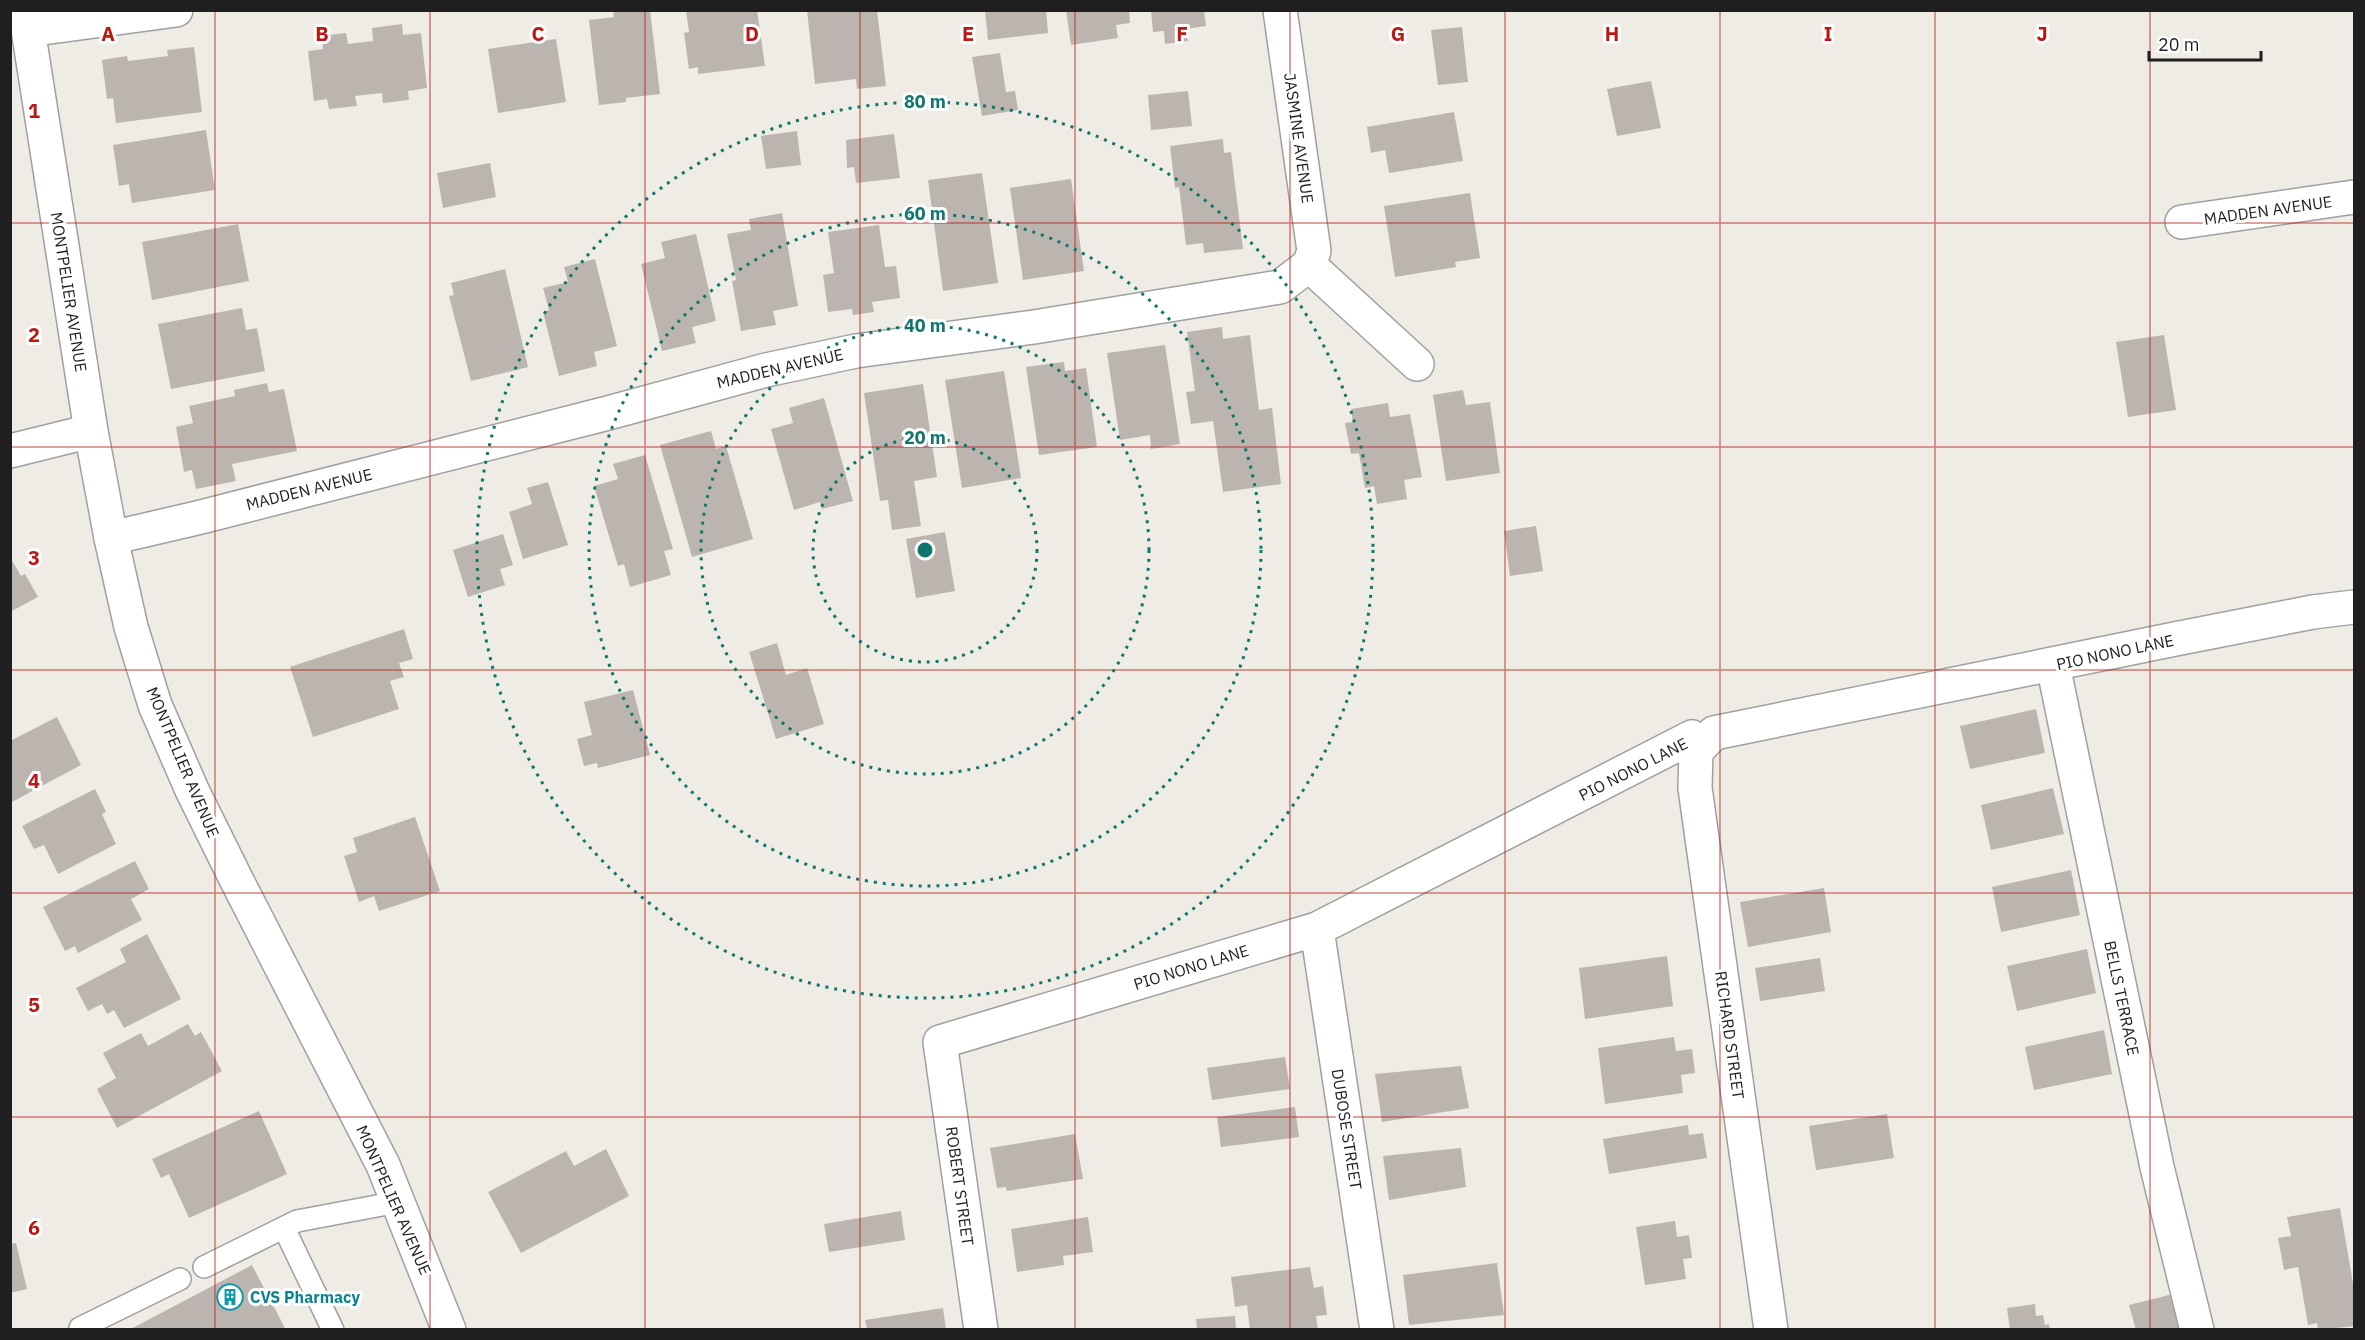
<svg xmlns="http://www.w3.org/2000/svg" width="2365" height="1340" font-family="'IBM Plex Sans',sans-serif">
  <rect width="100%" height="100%" fill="#efece6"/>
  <!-- building -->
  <path fill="#bcb5af" d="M613 10H650L660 94 626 98V102L599 105 589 20 614 17Z
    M686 10H757L765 66 698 74V67L689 69 684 33 689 32Z
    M807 10H877L886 86 857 89 856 79 815 84Z
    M985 10H1046L1048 33 988 40Z
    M1066 10H1129L1130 23 1116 25 1118 38 1071 45Z
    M1151 10H1204L1206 26 1186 29 1188 41 1165 44 1164 31 1153 32Z
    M402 24 403 35 421 33 427 88 408 91 409 100 383 103 382 93 355 96 357 106 329 109 327 99 314 101 308 51 323 49 322 36 346 33 348 44 373 41 372 28Z
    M1462 27 1468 82 1438 85 1431 30Z
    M556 39 566 102 498 113 488 49Z
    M194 47 202 112 116 123 113 98 107 99 102 60 127 56 128 61 168 56 167 50Z
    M1000 53 1006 92 1015 91 1018 110 982 116 972 57Z
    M1651 81 1661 128 1617 136 1607 89Z
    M1188 91 1192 126 1151 130 1148 95Z
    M1454 112 1463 161 1389 173 1385 150 1371 153 1367 127Z
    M206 130 215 190 132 203 129 184 119 186 113 145Z
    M797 131 801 165 766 169 761 136Z
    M894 134 900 178 856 183 854 167 847 168 846 140Z
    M1223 139 1224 153 1231 152 1243 249 1204 253 1203 243 1186 245 1179 187 1175 188 1170 146Z
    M490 163 496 197 443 208 437 173Z
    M982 173 998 283 943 291 928 180Z
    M1071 179 1084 271 1023 280 1010 188Z
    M1470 193 1480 258 1455 262 1456 267 1395 277 1384 206Z
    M782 213 798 306 773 311 776 325 741 331 732 281 736 280 727 234 751 230 749 219Z
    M238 224 249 281 152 300 142 242Z
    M879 225 885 267 896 266 900 298 872 302 874 312 853 315 852 309 828 312 823 275 834 273 828 232Z
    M696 234 716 321 692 327 696 343 662 351 641 264 665 258 661 242Z
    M595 259 617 346 594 352 597 366 559 376 543 312 549 310 543 288 568 282 564 267Z
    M505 269 528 367 471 381 449 296 454 295 451 283Z
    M242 308 246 330 257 328 265 371 171 389 158 324Z
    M1222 327 1223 339 1250 335 1259 410 1272 408 1281 484 1223 492 1213 421 1191 424 1186 392 1195 391 1187 332Z
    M2164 335 2176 410 2128 417 2116 342Z
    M1165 345 1180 444 1151 449 1150 435 1120 440 1107 353Z
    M1064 362 1065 371 1086 368 1097 447 1039 455 1026 367Z
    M1004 371 1021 478 962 488 945 380Z
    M267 383 269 392 284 389 297 451 232 464 236 481 196 489 192 470 184 472 176 427 193 423 189 406 235 396 234 390Z
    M923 384 937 477 914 481 921 526 892 530 888 500 880 501 864 393Z
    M1463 390 1466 405 1490 402 1500 473 1446 481 1433 395Z
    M824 398 853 501 822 509 820 502 794 510 771 429 793 423 789 408Z
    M1388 403 1390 417 1410 414 1422 477 1404 480 1407 499 1377 504 1374 486 1365 488 1359 453 1351 454 1345 423 1353 422 1351 409Z
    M711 431 716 449 726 446 753 539 692 557 660 445Z
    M645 455 673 549 664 551 671 575 630 587 624 564 618 566 594 486 618 479 613 464Z
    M548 482 568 545 523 559 509 512 532 504 527 488Z
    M1536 526 1543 571 1510 576 1504 531Z
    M945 532 955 591 916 598 906 539Z
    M503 534 513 565 500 569 505 585 468 597 453 550Z
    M10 557 21 576 25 574 38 597 10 612Z
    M404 629 413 659 399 663 404 677 390 681 399 709 313 737 290 667Z
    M777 643 786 675 807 668 824 724 776 739 749 652Z
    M633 690 650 755 598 768 597 763 584 766 577 739 592 735 584 702Z
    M2036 709 2045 753 1970 769 1960 726Z
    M57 717 81 765 12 802 10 741Z
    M2053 788 2064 834 1991 850 1981 805Z
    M95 789 106 812 102 814 116 844 58 874 44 845 34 849 22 826Z
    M415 817 440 891 379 911 374 896 359 902 344 856 357 852 353 838Z
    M135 861 149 889 131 899 142 920 78 953 75 946 65 951 43 907Z
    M2071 870 2080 915 2001 932 1992 887Z
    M1824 888 1831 932 1748 947 1740 902Z
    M147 934 181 999 124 1028 114 1010 107 1014 102 1004 88 1011 76 988 126 962 120 949Z
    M2087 949 2096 993 2017 1011 2007 966Z
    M1667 956 1673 1006 1585 1019 1579 968Z
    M1820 958 1825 991 1760 1001 1755 968Z
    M188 1024 195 1036 201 1032 222 1071 117 1128 97 1089 116 1078 103 1053 141 1033 148 1046Z
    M2104 1030 2112 1074 2034 1090 2025 1047Z
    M1674 1037 1676 1051 1692 1049 1695 1073 1681 1075 1683 1093 1605 1104 1598 1048Z
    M1285 1057 1290 1089 1212 1100 1207 1068Z
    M1461 1066 1469 1108 1382 1122 1375 1074Z
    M1295 1107 1299 1137 1221 1147 1217 1117Z
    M259 1111 287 1174 189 1218 169 1174 161 1178 152 1159Z
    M1887 1114 1894 1158 1816 1170 1809 1126Z
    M1688 1125 1689 1135 1703 1133 1707 1158 1609 1174 1603 1139Z
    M1075 1134 1083 1179 1007 1191 1006 1187 997 1188 990 1148Z
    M1461 1148 1466 1187 1389 1200 1383 1156Z
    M606 1149 629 1196 521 1253 488 1192 566 1151 574 1166Z
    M2340 1208 2354 1289V1326L2318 1330 2317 1323 2308 1325 2298 1267 2284 1270 2278 1238 2291 1236 2287 1217Z
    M901 1211 905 1240 829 1252 824 1224Z
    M1088 1217 1093 1252 1063 1256 1064 1265 1017 1272 1011 1229Z
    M1675 1221 1677 1237 1689 1235 1692 1258 1683 1259 1686 1279 1645 1285 1636 1227Z
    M16 1243 27 1289 10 1293V1244Z
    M1497 1263 1504 1315 1409 1325 1403 1275Z
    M252 1265 286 1330H129Z
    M1310 1267 1314 1288 1323 1286 1327 1315 1316 1316 1318 1330H1250L1247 1305 1235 1307 1231 1277Z
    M2177 1293 2186 1330H2136L2129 1305Z
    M2035 1304 2036 1316 2043 1315 2045 1325 2049 1324 2050 1330H2010L2007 1308Z
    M943 1308 946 1330H867L865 1320Z
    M1235 1316 1236 1330H1197L1196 1319Z"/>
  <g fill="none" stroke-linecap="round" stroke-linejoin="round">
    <!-- service casing -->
    <g stroke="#a0a0a0" stroke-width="24">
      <path id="service" d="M284 1228 333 1330
        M204 1267 297 1221 398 1202
        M81 1330 80 1328 180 1279"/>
    </g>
    <!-- minor casing -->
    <g stroke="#a0a0a0" stroke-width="36">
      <path id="minor" d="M28 30 176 10
        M2182 222 2354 197
        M1309 265 1417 364
        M10 451 91 431
        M111 538 197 518 608 413 766 370 856 351 1034 327 1280 287 1309 265 1314 251 1280 10
        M2053 665 2157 1167 2197 1330
        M1317 929 1377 1330
        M981 1330 940 1042 1317 929 1692 737 1703 744
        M1771 1330 1695 788 1696 751 1714 733 2175 639 2313 612 2354 607"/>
    </g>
    <!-- tertiary casing -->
    <g stroke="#a0a0a0" stroke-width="36">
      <path id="tertiary" d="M25 10 91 431 111 538 131 627 155 705 192 790 237 881 383 1165 449 1330"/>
    </g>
    <!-- service -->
    <use href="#service" stroke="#fff" stroke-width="21"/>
    <!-- minor -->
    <use href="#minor" stroke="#fff" stroke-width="33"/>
    <!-- tertiary -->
    <use href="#tertiary" stroke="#fff" stroke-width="33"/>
  </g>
  <!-- grid -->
  <path fill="none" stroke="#ba1913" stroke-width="1.5" stroke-opacity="0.55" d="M215 10V1330M430 10V1330M645 10V1330M860 10V1330M1075 10V1330M1290 10V1330M1505 10V1330M1720 10V1330M1935 10V1330M2150 10V1330M10 223H2354M10 447H2354M10 670H2354M10 893H2354M10 1117H2354"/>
  <!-- distance rings -->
  <g fill="none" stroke="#0f766e" stroke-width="3" stroke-dasharray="3 6">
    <circle cx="925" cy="550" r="112"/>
    <circle cx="925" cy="550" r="224"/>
    <circle cx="925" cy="550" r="336"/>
    <circle cx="925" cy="550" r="448"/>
  </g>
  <!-- icons -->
  <defs>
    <g id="building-ring" transform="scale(1.35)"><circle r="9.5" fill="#fff" stroke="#0f9aa8" stroke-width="1.5"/><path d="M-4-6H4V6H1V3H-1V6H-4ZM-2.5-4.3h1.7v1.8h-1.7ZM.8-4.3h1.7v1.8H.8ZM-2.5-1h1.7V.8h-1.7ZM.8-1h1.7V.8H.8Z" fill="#0f9aa8"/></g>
  </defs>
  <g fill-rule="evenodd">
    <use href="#building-ring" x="230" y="1297"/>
  </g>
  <g text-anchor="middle" stroke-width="6" stroke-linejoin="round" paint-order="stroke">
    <!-- street labels -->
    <g font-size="16" fill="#1f1f1f" stroke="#fff">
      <text transform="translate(1299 138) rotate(82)" y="6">JASMINE AVENUE</text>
      <text transform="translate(2268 210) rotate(-8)" y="6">MADDEN AVENUE</text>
      <text transform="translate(69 292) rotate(81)" y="6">MONTPELIER AVENUE</text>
      <text transform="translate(780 368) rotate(-13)" y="6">MADDEN AVENUE</text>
      <text transform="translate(309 489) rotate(-14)" y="6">MADDEN AVENUE</text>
      <text transform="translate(2115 652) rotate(-12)" y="6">PIO NONO LANE</text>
      <text transform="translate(183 762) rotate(67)" y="6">MONTPELIER AVENUE</text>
      <text transform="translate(1633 769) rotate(-27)" y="6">PIO NONO LANE</text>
      <text transform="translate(1191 967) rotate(-17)" y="6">PIO NONO LANE</text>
      <text transform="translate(2122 998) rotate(78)" y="6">BELLS TERRACE</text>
      <text transform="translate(1730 1035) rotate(82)" y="6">RICHARD STREET</text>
      <text transform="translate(1347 1129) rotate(81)" y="6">DUBOSE STREET</text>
      <text transform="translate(960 1186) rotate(82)" y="6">ROBERT STREET</text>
      <text transform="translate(394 1200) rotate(66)" y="6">MONTPELIER AVENUE</text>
    </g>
    <!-- culture labels -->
    <g font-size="16" font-weight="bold" fill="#0d838f" stroke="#fff" text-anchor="start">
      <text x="250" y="1303">CVS Pharmacy</text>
    </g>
  </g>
  <g font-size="20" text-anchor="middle" font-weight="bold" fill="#ba1913" stroke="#fff" stroke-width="6" stroke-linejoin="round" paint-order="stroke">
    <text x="108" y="41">A</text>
    <text x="322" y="41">B</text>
    <text x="538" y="41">C</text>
    <text x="752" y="41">D</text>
    <text x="968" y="41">E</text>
    <text x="1182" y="41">F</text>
    <text x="1398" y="41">G</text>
    <text x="1612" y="41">H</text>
    <text x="1828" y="41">I</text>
    <text x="2042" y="41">J</text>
    <text x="34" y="118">1</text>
    <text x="34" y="342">2</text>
    <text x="34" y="565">3</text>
    <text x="34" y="788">4</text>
    <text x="34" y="1012">5</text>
    <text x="34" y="1235">6</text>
  </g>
  <circle cx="925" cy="550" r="9" fill="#0f766e" stroke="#fff" stroke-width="3"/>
  <g font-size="18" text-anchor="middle" font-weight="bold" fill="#0f766e" stroke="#fff" stroke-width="6" stroke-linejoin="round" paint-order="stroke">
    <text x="925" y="108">80 m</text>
    <text x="925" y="220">60 m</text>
    <text x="925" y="332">40 m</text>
    <text x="925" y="444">20 m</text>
  </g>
  <!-- border -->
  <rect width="2365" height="1340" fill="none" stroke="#1f1f1f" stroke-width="24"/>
  <!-- scale -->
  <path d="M2149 51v9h112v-9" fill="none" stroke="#1f1f1f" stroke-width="3"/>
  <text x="2158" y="51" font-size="18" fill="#1f1f1f" stroke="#ffffff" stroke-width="4.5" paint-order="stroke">20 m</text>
</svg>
